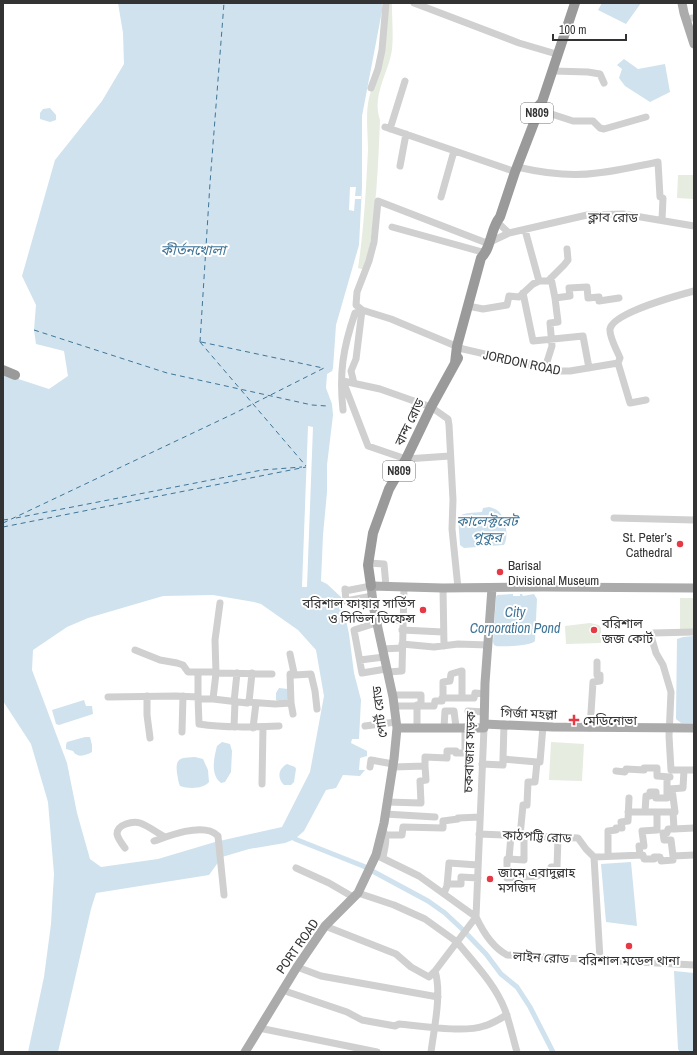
<svg xmlns="http://www.w3.org/2000/svg" width="697" height="1055" font-family="'Archivo Narrow','Noto Sans Bengali',sans-serif">
  <rect width="100%" height="100%" fill="#fff"/>
  <!-- green -->
  <path fill="#e6ecdf" d="M387 3H392V8C392 21 394 43 391 55 386 77 372 97 380 120 378 171 376 221 365 270L358 268C364 229 366 189 368 150 368 128 363 101 376 81Z
    M678 175H694V199L677 198Z
    M680 598H694V629L680 630Z
    M590 623 599 625 601 628V643L566 644 565 626Z
    M551 742 584 744 582 781 549 780Z"/>
  <!-- water -->
  <path fill="#cfe2ee" fill-rule="evenodd" d="M118 3H382V11L362 116V187L359 245 336 325 333 368 332 371 327 374 326 388 332 404 333 415 327 465V492L323 535 321 581 327 584 341 597 349 634 354 673 361 700 359 739H352L351 743 367 751V756L360 758 359 770H365L360 776 343 775 336 788 326 790 304 831 295 839 285 843 249 849 222 857 209 875 96 893 91 909 58 1052H28L44 977 51 924 54 874 48 802 31 744 3 701V374L49 389 68 376 64 351 36 344 34 330 36 305 22 276 55 160 102 101 124 64 123 33ZM213 595 254 602 261 604 298 630 316 650 324 696 310 772 282 827 215 842 158 859 101 867 90 859 77 813 67 763 32 670 33 650 67 627 88 618 163 596Z
    M602 3H641L626 24 598 10Z
    M624 59 638 69 665 64 670 92 650 102 625 86 619 78 622 69 617 65Z
    M50 108 56 115V120L50 122 40 119V113L43 109Z
    M489 507C492 508 496 509 498 511 506 517 509 537 504 545L464 548 460 545 458 517C464 512 474 513 482 512L483 508Z
    M513 594V596H520V594H522L523 596 534 594 537 599 535 641C531 646 504 647 496 646L494 645 493 642 496 597 497 595Z
    M694 636V723H681L676 719 677 639 683 637Z
    M279 688 288 689V699L283 702 276 700V693Z
    M84 700 86 706H92L93 714 59 725 56 724 52 710Z
    M85 737H90L92 745V752C85 756 77 758 73 751L66 749V745L67 742Z
    M222 742 230 744 232 751 231 772 225 782 221 783C210 774 214 758 217 746Z
    M195 757 203 759 208 770 209 782C203 789 189 789 180 786 178 782 178 778 177 773 175 757 181 758 195 757Z
    M287 764 295 767 296 769 294 782 291 785H284C277 778 278 769 287 764Z
    M631 862 637 926 606 922 601 864Z
    M674 971 694 973V1052H680L678 1049Z"/>
  <!-- pier -->
  <path fill="#fff" d="M350 187H356L355 196H361V199H355L354 211 349 210Z
    M308 426 313 427 307 587H302Z"/>
  <g fill="none" stroke-linecap="round" stroke-linejoin="round">
    <!-- canal -->
    <path stroke="#cfe2ee" stroke-width="5" d="M295 839 363 866 428 901 445 913 461 928 486 954 501 974 517 987 530 1007 553 1052"/>
    <!-- ferry -->
    <path stroke="#3f7597" stroke-width="1" stroke-dasharray="5 4" stroke-linecap="butt" d="M34 330 167 373 312 405 327 406
      M200 342 210 183 224 3
      M200 342 306 466
      M201 342 323 368
      M16 518 262 470 302 467
      M3 520 10 519
      M3 523 233 414 324 368
      M3 527 306 467"/>
    <!-- minor -->
    <path stroke="#d0d0d0" stroke-width="7" d="M414 3 519 43 553 53
      M692 18H694
      M553 71 588 72 600 74 604 83
      M371 88 378 69 382 50 386 3
      M536 109 573 121H593L600 128 604 129 646 117
      M385 127 510 170
      M390 129 405 81
      M400 166 406 134
      M517 167C543 173 570 177 597 173 617 171 638 166 658 162L660 197 663 198 662 220
      M441 197 454 151
      M496 221 509 233
      M694 226 623 214 587 215 509 233 490 242H484L378 201 374 242 369 261 357 292 356 305 362 310 391 319 463 349 533 365 556 371H570L618 363 620 358C617 350 609 337 610 329 613 313 679 295 694 291
      M392 227 486 253
      M525 230 539 281
      M551 278 555 298 570 296 569 288 587 287 588 298 599 297V301L619 298
      M523 293 533 341 583 336 589 368
      M473 307 483 309 507 305 509 296 519 297 533 284 539 281H548L564 265 568 260 567 249
      M618 363 630 403 646 400
      M545 368 552 346 550 323 558 322 555 298
      M343 381 380 389 431 407 448 419 449 425 453 500 452 529 458 588
      M343 381 368 446 406 459 450 456
      M354 383 351 371 356 359 362 310
      M343 410C339 373 343 348 355 313L361 312
      M614 518 694 520
      M369 563 384 564 386 586
      M443 588 444 646
      M345 589 346 601 372 596
      M345 591 371 586
      M220 603 215 640 216 673 272 674
      M376 620H403
      M376 623 354 630 362 673 386 669
      M402 630 443 632
      M694 632 653 633 651 636 656 653 663 665 671 692 669 736 671 770H694
      M402 644 434 647 458 644 488 645
      M382 649 402 648
      M135 650 160 660 177 663 183 665 188 672H216
      M290 654 294 673
      M360 660 384 657
      M387 672 402 671 404 587
      M392 695H421V706
      M147 696V715L150 738
      M108 697 176 696 198 697 199 724C225 728 252 727 279 726
      M198 697V673
      M443 698V682L450 681 451 674 461 671H462V698
      M198 699H213L216 673
      M213 699 247 703V702L275 704 291 703 293 714
      M234 702 237 673
      M249 702 252 673
      M291 703 290 674 294 673 295 675 311 674 315 691 317 709
      M394 706H434L435 701H442V698H474L475 693 485 694
      M468 711 484 712
      M365 726 396 722
      M234 727 235 702
      M417 727V705
      M444 727 445 711H454L456 727
      M253 728 256 703
      M484 728 476 917 457 942C474 963 495 984 505 1010 510 1024 513 1038 517 1052
      M590 728 593 682 600 681V675H597V662
      M182 732 183 696
      M503 759 504 724
      M482 764 503 765V759L537 762
      M370 767 371 760 393 764
      M393 767 425 766V757L447 758V751H456V753H465V727
      M616 771 625 772 626 769 644 770V768H657V776L670 777
      M262 784 263 727
      M669 789 683 788 684 770
      M387 802 421 803 420 781 426 780 425 766
      M628 812H645L646 796H650V792H656V798H667V777
      M645 812H675L672 789
      M673 812 674 829 694 828
      M385 814 435 817
      M479 834 578 838 586 849 594 857 643 855 644 859H654V857H660L661 861 673 860V856L694 855
      M386 835H402L403 827 443 828V821L458 819V818L480 817
      M511 835 509 859 524 860V836
      M520 836 523 805H527L528 782H535L537 762H540L543 726
      M154 841C169 836 194 826 210 831 213 832 216 834 218 836L224 895
      M125 848C122 844 118 839 117 834 117 824 133 821 140 823 149 826 157 833 165 837
      M376 855 419 876 476 917C483 932 492 947 507 955L694 965
      M640 855 639 846H644L642 831 657 830V812
      M608 856V831L616 830V828H622L621 822 628 821 629 798
      M673 856 671 840H664L663 833H667L668 829H674
      M594 857 600 959
      M383 858C384 849 388 840 384 832
      M509 859H507V878L537 876 550 869 551 867H557L558 838
      M296 868 329 883 353 897
      M447 884H461V877L478 878
      M358 893 394 905 425 919 457 942 435 971C442 993 434 1029 431 1052
      M444 893 447 886 449 863 478 865
      M325 926 396 954 411 967 429 977 435 971
      M297 967 321 976 438 997
      M282 990 347 1012 362 1020 395 1026 399 1024C421 1026 464 1033 484 1026 492 1024 499 1019 507 1015
      M259 1028 377 1052"/>
    <!-- major -->
    <path stroke="#ababab" stroke-width="9" d="M682 3 684 13 694 44
      M484 724 553 727 694 728
      M397 728H484L485 683 492 588
      M245 1052 297 967 325 926 358 893 376 855 384 823 394 759 397 728 393 697 374 610 371 586 443 588 543 587 694 588"/>
    <!-- highway -->
    <path stroke="#9a9a9a" stroke-width="10" d="M455 363 457 346 481 258C492 247 490 229 500 217L515 172 537 115 536 109 542 102 575 3
      M3 370 15 375
      M371 586 368 565 373 533 389 489 406 459 431 407 458 358"/>
  </g>
  <!-- markers -->
  <g fill="#e63946" stroke="#fff" stroke-width="1.5">
    <circle cx="680" cy="544" r="4"/>
    <circle cx="500" cy="572" r="4"/>
    <circle cx="423" cy="610" r="4"/>
    <circle cx="594" cy="630" r="4"/>
    <path d="M572 714h4v4h4v4h-4v4h-4v-4h-4v-4h4z"/>
    <circle cx="490" cy="879" r="4"/>
    <circle cx="629" cy="946" r="4"/>
  </g>
  <g text-anchor="middle" stroke-width="4" stroke-linejoin="round" paint-order="stroke">
    <!-- shield labels -->
    <g fill="#fff" stroke="#707070" stroke-width="1">
      <rect x="521" y="103" width="32" height="20" rx="3"/>
      <rect x="383" y="461" width="32" height="20" rx="3"/>
    </g>
    <g font-size="12" font-weight="bold" fill="#333">
      <text x="537" y="117">N809</text>
      <text x="399" y="475">N809</text>
    </g>
    <!-- street labels -->
    <g font-size="13" fill="#333" stroke="#fff">
      <text transform="translate(613 217) rotate(1)" y="5">ক্লাব রোড</text>
      <text transform="translate(522 362) rotate(12)" y="5">JORDON ROAD</text>
      <text transform="translate(409 422) rotate(-64)" y="5">বান্দ রোড</text>
      <text transform="translate(379 712) rotate(-97)" y="5">পোর্ট রোড</text>
      <text transform="translate(529 713) rotate(2)" y="5">গির্জা মহল্লা</text>
      <text transform="translate(469 752) rotate(-88)" y="5">চকবাজার সড়ক</text>
      <text transform="translate(537 836) rotate(3)" y="5">কাঠপট্টি রোড</text>
      <text transform="translate(297 946) rotate(-55)" y="5">PORT ROAD</text>
      <text transform="translate(541 957) rotate(3)" y="5">লাইন রোড</text>
    </g>
    <!-- poi labels -->
    <g font-size="13" fill="#333" stroke="#fff" text-anchor="start">
      <text x="672" y="542" text-anchor="end">St. Peter’s<tspan x="672" dy="15">Cathedral</tspan></text>
      <text x="508" y="570">Barisal<tspan x="508" dy="15">Divisional Museum</tspan></text>
      <text x="415" y="608" text-anchor="end">বরিশাল ফায়ার সার্ভিস<tspan x="415" dy="15">ও সিভিল ডিফেন্স</tspan></text>
      <text x="602" y="628">বরিশাল<tspan x="602" dy="15">জজ কোর্ট</tspan></text>
      <text x="583" y="725">মেডিনোভা</text>
      <text x="498" y="877">জামে এবাদুল্লাহ<tspan x="498" dy="15">মসজিদ</tspan></text>
      <text x="629" y="965" text-anchor="middle">বরিশাল মডেল থানা</text>
    </g>
    <!-- water labels -->
    <g font-size="14" font-style="italic" fill="#3f7597" stroke="#fff">
      <text x="193" y="255">কীর্তনখোলা</text>
      <text x="487" y="526">কালেক্টরেট<tspan x="487" dy="16">পুকুর</tspan></text>
      <text x="515" y="617">City<tspan x="515" dy="16">Corporation Pond</tspan></text>
    </g>
  </g>
  <!-- border -->
  <rect width="697" height="1055" fill="none" stroke="#333333" stroke-width="8"/>
  <!-- scale -->
  <path d="M553 34v6h73v-6" fill="none" stroke="#333333" stroke-width="2"/>
  <text x="559" y="34" font-size="12" fill="#333333" stroke="#ffffff" stroke-width="3" paint-order="stroke">100 m</text>
</svg>
